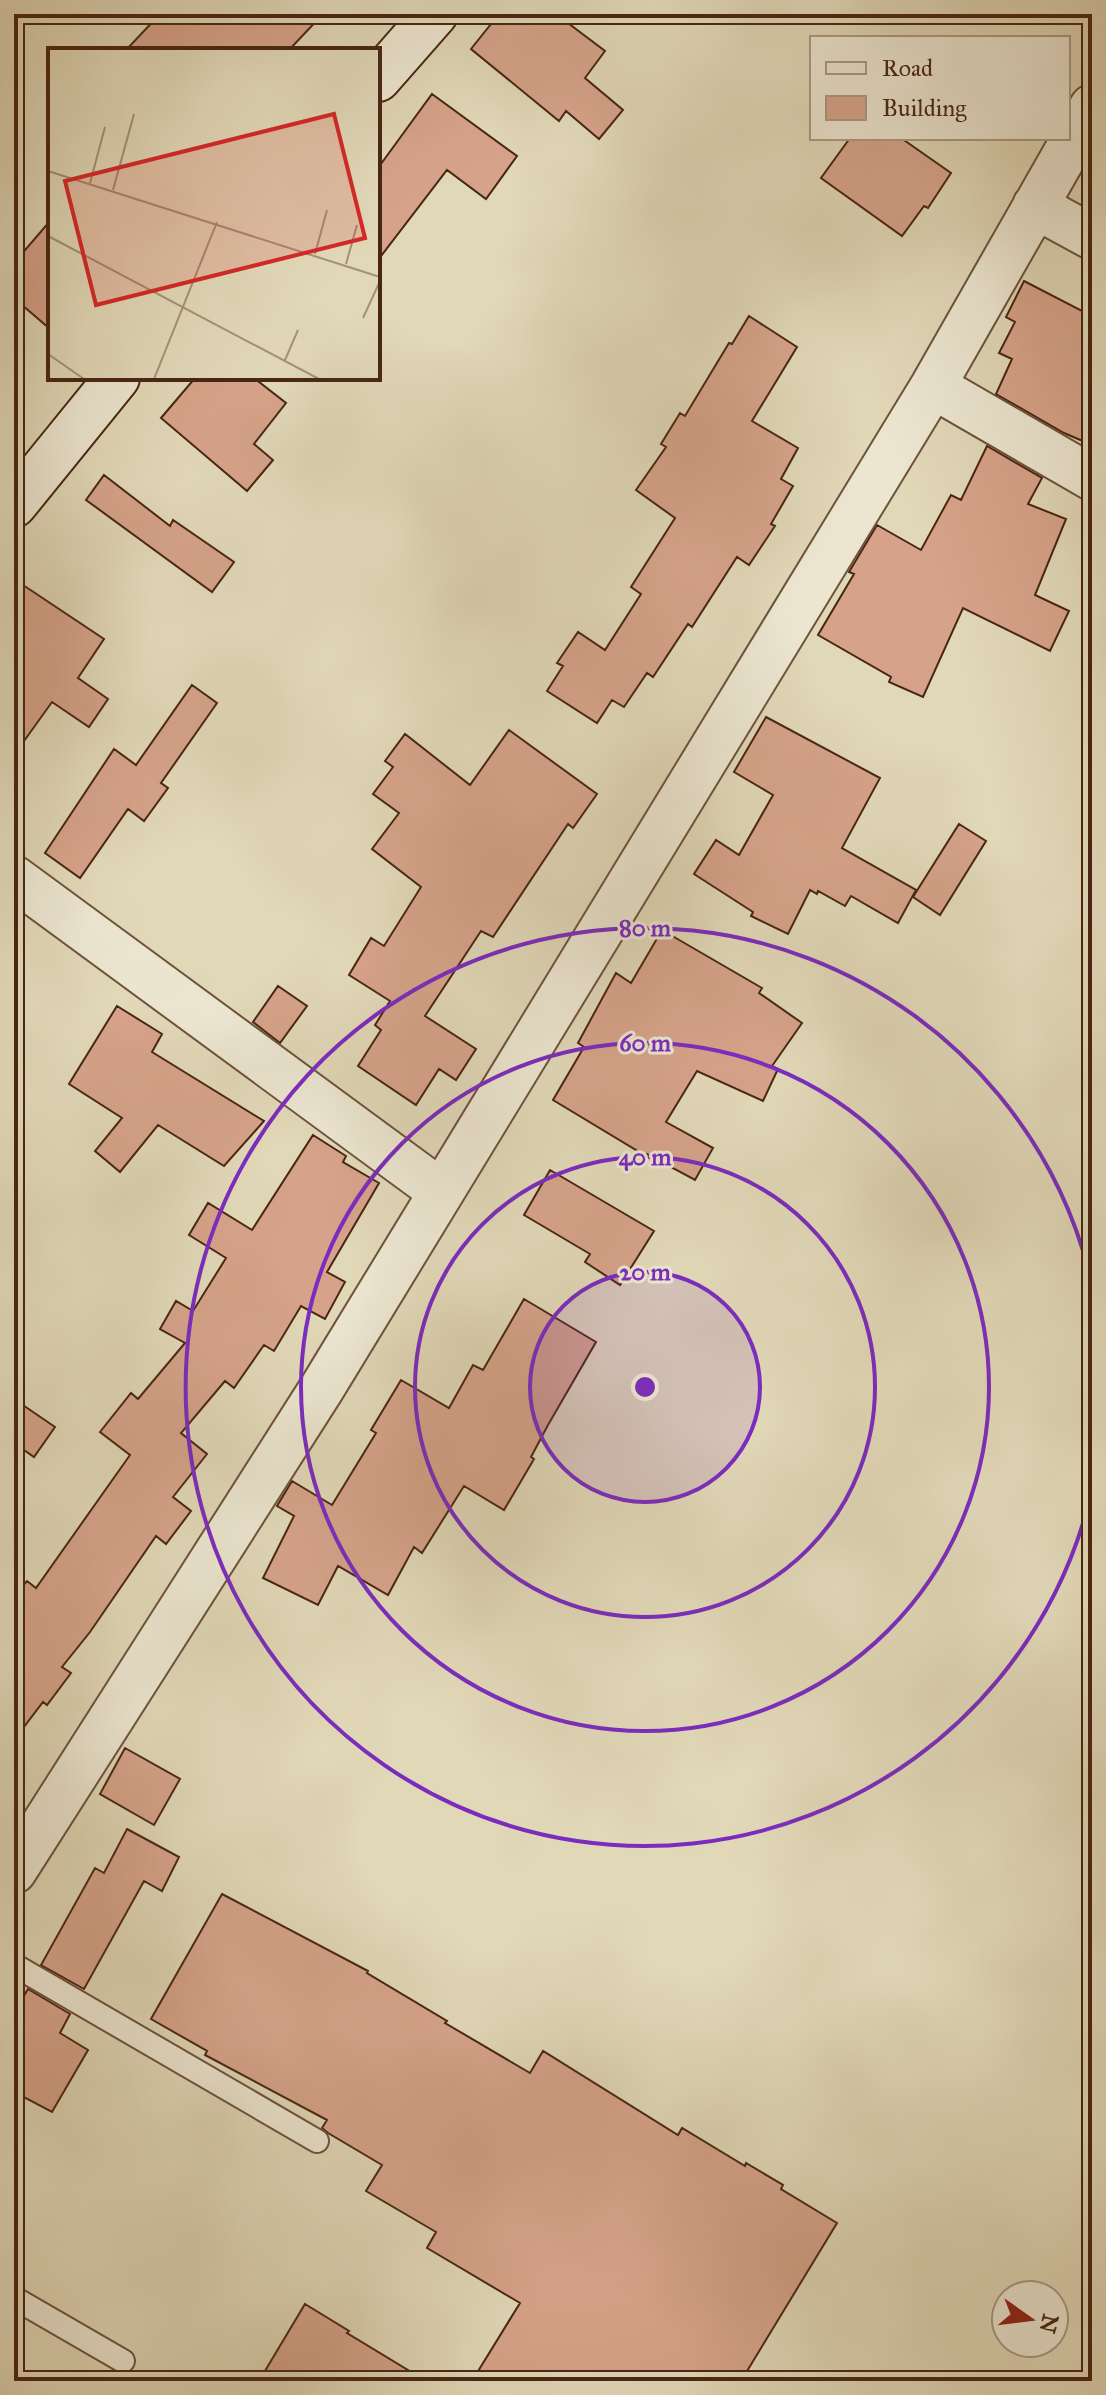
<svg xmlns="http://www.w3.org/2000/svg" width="1106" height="2395" font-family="'IM FELL Great Primer',serif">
  <rect width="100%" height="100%" fill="#e1d8b8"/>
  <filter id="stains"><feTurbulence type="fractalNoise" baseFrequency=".0025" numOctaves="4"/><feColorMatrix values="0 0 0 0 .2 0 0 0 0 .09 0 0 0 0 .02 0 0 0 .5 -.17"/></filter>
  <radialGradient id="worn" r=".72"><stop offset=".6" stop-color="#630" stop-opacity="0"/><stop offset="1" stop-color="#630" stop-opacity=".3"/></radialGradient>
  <!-- building -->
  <path fill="#d6a38a" stroke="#482613" stroke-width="2" d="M160 14H323L289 50H126Z
    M499 14H556L605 51 585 78 623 110 599 139 566 111 559 121 471 49Z
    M432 94 517 156 486 199 447 170 378 260V168Z
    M850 138H901L951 173 928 208 924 206 902 236 821 178Z
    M50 221V329L14 298V263Z
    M1024 281 1092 316V445L1064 433 996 394 1012 359 999 353 1015 322 1006 317Z
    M749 316 797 347 752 421 798 448 781 479 793 486 771 524 775 526 749 565 737 557 692 627 688 624 653 677 647 673 624 707 612 700 597 723 547 691 563 666 557 663 578 632 605 650 641 594 631 587 675 518 636 490 666 447 661 444 680 413 685 416 729 343 732 344Z
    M195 378H254L286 403 254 444 273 460 247 491 161 418Z
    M987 446 1042 478 1028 504 1066 519 1035 595 1069 611 1050 651 963 608 923 697 889 682 891 677 818 635 854 574 849 572 877 525 921 550 951 495 961 500Z
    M104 475 170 526 173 520 234 562 212 592 86 500Z
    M14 579 104 639 78 678 108 699 89 727 52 702 14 755Z
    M192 685 217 703 161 783 168 788 144 821 128 809 80 878 45 853 114 749 136 765Z
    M766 717 880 778 842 848 916 890 898 923 851 896 845 906 818 891 817 894 810 890 788 934 751 916 753 912 694 874 716 840 739 855 773 795 734 772Z
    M509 730 597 794 573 828 568 824 493 937 481 931 425 1016 476 1049 456 1080 439 1069 416 1105 358 1066 381 1030 375 1025 390 1001 349 975 371 938 384 946 421 887 372 849 399 813 373 794 393 767 385 761 405 734 470 785Z
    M959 824 986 841 940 915 913 897Z
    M662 930 762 988 759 993 802 1023 772 1066 778 1069 763 1101 697 1071 666 1122 713 1148 695 1180 647 1154 646 1156 553 1100 584 1047 578 1043 616 973 631 983Z
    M278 986 307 1006 280 1043 253 1022Z
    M117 1006 162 1034 152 1052 264 1121 224 1166 158 1125 120 1172 95 1151 122 1118 69 1084Z
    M313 1135 346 1156 343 1162 379 1183 327 1272 345 1282 325 1319 301 1306 274 1351 264 1345 234 1388 225 1381 181 1433 207 1454 173 1497 191 1511 166 1544 156 1536 90 1632 62 1667 71 1673 47 1705 43 1702 14 1740V1596L27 1581 36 1588 130 1455 100 1432 131 1393 138 1399 185 1343 160 1329 176 1301 193 1311 226 1258 189 1235 208 1203 252 1230Z
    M550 1170 654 1231 620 1285 585 1262 590 1254 524 1215Z
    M524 1299 596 1342 548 1425 531 1457 534 1459 504 1510 464 1486 422 1553 414 1547 388 1595 338 1566 318 1605 263 1578 294 1516 277 1506 292 1481 332 1505 376 1433 371 1430 401 1380 449 1408 473 1365 483 1370Z
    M14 1399 55 1427 34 1457 14 1443Z
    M125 1748 180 1779 154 1825 100 1794Z
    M127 1829 179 1857 162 1891 144 1881 84 1989 41 1965 95 1868 104 1873Z
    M222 1894 368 1971 367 1973 447 2021 445 2023 530 2073 543 2051 678 2135 682 2128 745 2166 746 2163 783 2185 781 2189 837 2223 741 2381H472L520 2303 427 2248 436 2232 366 2191 382 2165 328 2133 322 2128 327 2120 205 2055 207 2051 151 2019Z
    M28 1989 70 2014 60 2033 88 2050 52 2112 14 2092V2013Z
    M305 2304 349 2331 347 2333 426 2381H259Z"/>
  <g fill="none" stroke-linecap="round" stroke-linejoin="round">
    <!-- service casing -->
    <g stroke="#6e523c" stroke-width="26">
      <path id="service" d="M14 1965 317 2141
        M14 2298 123 2361"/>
    </g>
    <!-- minor casing -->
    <g stroke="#6e523c" stroke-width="48">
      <path id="minor" d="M1035 206 1092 237
        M933 386 1092 478
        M14 878 440 1191
        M14 1871 322 1388 933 386 1092 107"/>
    </g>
    <!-- secondary casing -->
    <g stroke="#482613" stroke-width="48">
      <path id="secondary" d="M378 79 435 14
        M14 505 117 378"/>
    </g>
    <!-- service -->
    <use href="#service" stroke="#ece6d1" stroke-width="22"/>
    <!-- minor -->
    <use href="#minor" stroke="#ece6d1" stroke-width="44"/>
    <!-- secondary -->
    <use href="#secondary" stroke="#ece6d1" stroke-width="44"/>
  </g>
  <!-- distance rings -->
  <circle cx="645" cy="1387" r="115" fill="#7b2cbf" fill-opacity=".12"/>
  <g fill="none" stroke="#7b2cbf" stroke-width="4">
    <circle cx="645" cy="1387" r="115"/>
    <circle cx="645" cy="1387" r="230"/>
    <circle cx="645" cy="1387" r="344"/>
    <path d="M1091 1494A459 459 0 1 1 1091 1280"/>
  </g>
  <!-- overview -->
  <g transform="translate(48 48)">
    <rect width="332" height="332" fill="#e1d8b8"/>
    <path fill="none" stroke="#a49176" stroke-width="2" d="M0 123 332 229M42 135 57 79M65 142 86 66M0 188 271 331M267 206 279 162M298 216 309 177M315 270 332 233M0 306 36 331M237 312 250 282M106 331 169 174"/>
    <path fill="#d62828" fill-opacity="0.15" stroke="#d62828" stroke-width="4" d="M286 66 317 190 48 257 17 133Z"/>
    <rect width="332" height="332" fill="none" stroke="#482613" stroke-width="4"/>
  </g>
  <circle cx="645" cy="1387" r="12" fill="#7b2cbf" stroke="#ece6d1" stroke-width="4"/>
  <g font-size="24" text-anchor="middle" font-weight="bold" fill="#7b2cbf" stroke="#ece6d1" stroke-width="6" stroke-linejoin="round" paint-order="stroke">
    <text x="645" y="936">80 m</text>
    <text x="645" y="1051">60 m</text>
    <text x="645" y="1165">40 m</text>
    <text x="645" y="1280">20 m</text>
  </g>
  <!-- margin -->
  <rect width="1106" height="2395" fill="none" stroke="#e1d8b8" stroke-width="48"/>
  <rect x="16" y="16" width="1074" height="2363" fill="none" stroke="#482613" stroke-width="4"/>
  <rect x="24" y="24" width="1058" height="2347" fill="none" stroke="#482613" stroke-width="2"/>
  <!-- legend -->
  <rect x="810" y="36" width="260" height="104" fill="#ece6d1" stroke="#aa9985" stroke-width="2"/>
  <rect x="826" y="62" width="40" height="12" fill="#ece6d1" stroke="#aa9985" stroke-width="2"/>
  <text x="882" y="76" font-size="24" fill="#482613">Road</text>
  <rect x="826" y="96" width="40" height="24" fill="#d6a38a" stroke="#aa9985" stroke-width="2"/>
  <text x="882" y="116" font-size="24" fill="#482613">Building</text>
  <!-- north arrow -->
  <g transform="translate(1030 2319) rotate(104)"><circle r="38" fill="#ece6d1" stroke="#aa9985" stroke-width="2"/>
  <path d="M0-6L14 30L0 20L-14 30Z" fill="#8f2418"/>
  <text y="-12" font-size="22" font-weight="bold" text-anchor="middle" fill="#482613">N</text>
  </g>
  <rect width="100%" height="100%" filter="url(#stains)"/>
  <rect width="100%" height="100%" fill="url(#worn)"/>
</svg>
